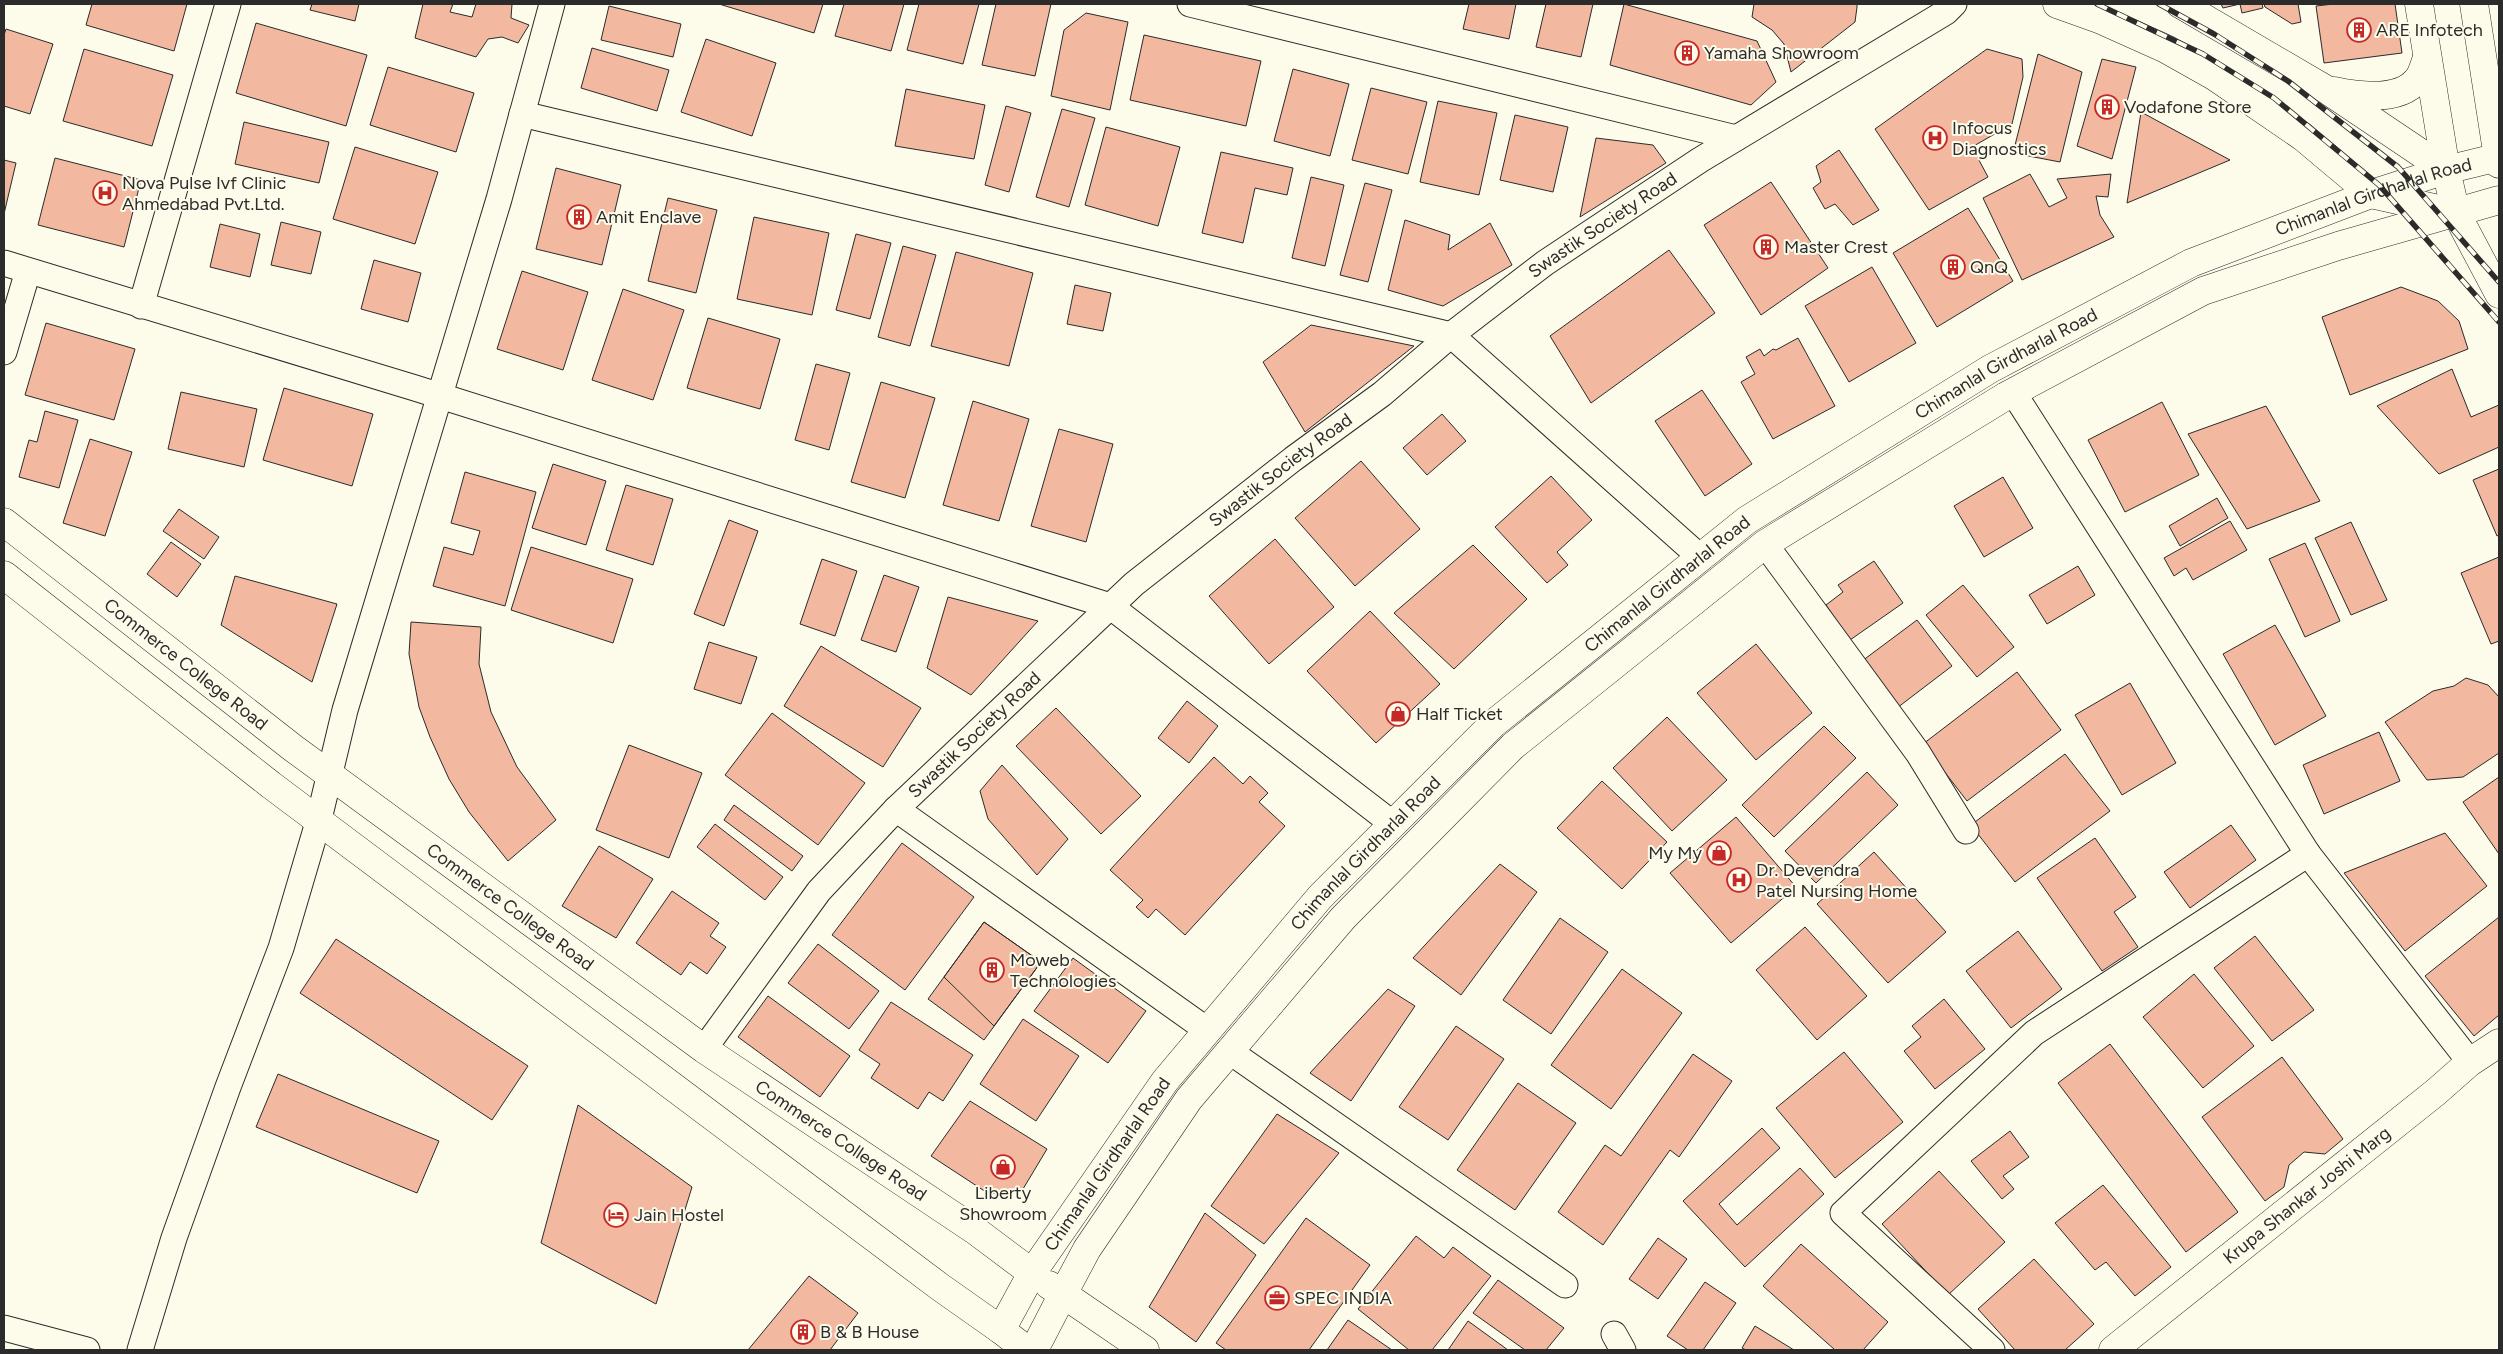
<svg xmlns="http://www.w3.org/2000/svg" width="2503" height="1354" font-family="Figtree,sans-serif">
  <rect width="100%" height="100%" fill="#fdfbea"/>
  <!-- building -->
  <path fill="#f2b8a0" stroke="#2b2b2b" d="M92 4H187L174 51 86 25Z
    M312 4H359L355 21 310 10Z
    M423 4H453L450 12 472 17 476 4H512L511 18 529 25 518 43 502 37 488 39 476 57 415 38Z
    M719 4H823L814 33Z
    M844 4H904L891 51 835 36Z
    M919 4H979L963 64 907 50Z
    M996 4H1051L1035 76 982 65Z
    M1469 4H1516L1509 39 1463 29Z
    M1546 4H1593L1581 57 1536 47Z
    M1624 4 1757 41 1776 82 1751 105 1610 65Z
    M1754 4H1857V7L1855 22 1791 72 1784 44 1772 30 1752 17Z
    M2221 4H2262L2263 8 2242 13 2240 4 2223 8Z
    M2264 4H2298L2301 22 2292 24 2265 7Z
    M2334 4H2395L2402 53 2324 63 2316 6Z
    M609 6 681 24 673 57 601 40Z
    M1086 13 1128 22 1110 110 1051 96 1064 30Z
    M256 23 367 55 346 126 236 93Z
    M6 29 53 44 30 114 4 106V35Z
    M1144 35 1261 61 1246 126 1130 100Z
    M706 39 776 63 752 136 681 112Z
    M592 48 669 70 657 111 581 88Z
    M84 49 173 75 152 146 63 121Z
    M1987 49 2022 59 2023 77 2012 124 1972 147 1988 177 1929 210 1875 129Z
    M2038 54 2082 72 2060 162 2013 153Z
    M2102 59 2136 67 2112 159 2077 146Z
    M388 67 474 93 456 152 370 125Z
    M1293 69 1349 84 1330 156 1274 141Z
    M1371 88 1427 102 1408 174 1352 160Z
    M906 89 985 105 974 159 895 146Z
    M1438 101 1497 113 1479 195 1420 182Z
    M1006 106 1031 113 1009 192 985 185Z
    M1062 109 1095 118 1069 207 1036 197Z
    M2141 112 2230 160 2127 203Z
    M1515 115 1568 127 1553 192 1500 180Z
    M244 122 329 142 319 183 235 164Z
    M1106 127 1180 147 1158 226 1085 205Z
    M1596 138 1653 145 1666 163 1580 217Z
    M355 147 438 172 415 244 333 219Z
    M1839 150 1879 210 1853 225 1835 204 1825 209 1813 188 1821 182 1816 166Z
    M1221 152 1293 168 1287 195 1255 188 1243 243 1202 233Z
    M55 158 141 180 124 247 38 225Z
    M4 160 16 163 4 214Z
    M556 168 621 185 602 265 536 249Z
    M2030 174 2049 207 2067 198 2057 179 2111 174 2108 197 2096 196 2100 215 2114 237 2022 280 1983 198Z
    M1311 177 1344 185 1325 266 1292 258Z
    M1771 182 1828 268 1761 315 1704 225Z
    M1365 183 1392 190 1368 282 1340 275Z
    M668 198 717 210 696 293 648 281Z
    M1968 208 2013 281 1937 327 1893 253Z
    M754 217 829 233 812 315 737 299Z
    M1405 220 1450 235 1448 250 1490 223 1512 265 1443 306 1388 290Z
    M281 222 321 232 311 274 271 265Z
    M220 224 260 234 250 277 210 267Z
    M856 234 891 243 870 319 836 310Z
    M903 246 936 255 910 346 878 337Z
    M1669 250 1715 313 1591 403 1550 336Z
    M956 252 1033 273 1009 366 931 346Z
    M374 260 421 273 408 322 361 309Z
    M1872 267 1916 343 1849 382 1805 306Z
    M522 271 588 292 563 370 497 349Z
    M1075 285 1111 293 1103 331 1067 324Z
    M2401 287 2438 301 2459 321 2468 349 2350 395 2322 317Z
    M623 289 684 310 653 400 592 380Z
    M708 318 780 339 760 409 687 388Z
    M46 323 135 349 114 420 25 395Z
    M1311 325 1414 346 1305 432 1263 362Z
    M1798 338 1835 406 1773 439 1741 382 1755 374 1746 357 1760 349 1764 356 1773 349 1776 350Z
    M816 364 850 373 829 450 795 440Z
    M2452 369 2471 417 2499 405V447L2439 474 2377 406Z
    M881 382 935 398 905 498 851 482Z
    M284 388 373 414 352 486 263 460Z
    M1702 390 1752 464 1705 496 1655 421Z
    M181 392 257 409 244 467 168 449Z
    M973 401 1029 419 999 521 943 505Z
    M2162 402 2199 475 2125 512 2088 440Z
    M2266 406 2320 501 2247 529 2188 434Z
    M45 411 78 420 59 488 19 477 29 440 37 442Z
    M1442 414 1466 441 1427 475 1403 448Z
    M1059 429 1113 444 1086 542 1031 526Z
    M90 439 132 452 105 536 63 523Z
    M1361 461 1420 529 1355 586 1295 518Z
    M553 464 606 481 586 545 532 528Z
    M2499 469V535L2497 536 2473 480Z
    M465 472 536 492 505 606 433 586 444 547 473 555 480 531 451 523Z
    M1551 476 1592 520 1557 552 1568 565 1547 583 1495 527Z
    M2003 477 2033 528 1984 557 1954 506Z
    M626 485 673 499 653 565 606 550Z
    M2217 498 2228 518 2180 546 2169 526Z
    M179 509 219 537 204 559 163 531Z
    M729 520 758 531 724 626 694 614Z
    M2230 521 2247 550 2193 580 2186 568 2174 576 2164 558Z
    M2351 522 2387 600 2351 615 2315 538Z
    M1275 539 1334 607 1269 664 1209 596Z
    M171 542 201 564 177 597 147 574Z
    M2305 543 2340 621 2305 637 2269 559Z
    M1473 545 1527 599 1454 669 1394 613Z
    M531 547 633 579 613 643 511 610Z
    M2499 557V641L2491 644 2461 573Z
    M822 559 857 571 835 636 800 624Z
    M1874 561 1903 603 1850 640 1826 605 1843 592 1838 585Z
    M2078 566 2095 595 2047 624 2029 595Z
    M884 575 919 587 896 652 861 640Z
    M235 576 337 604 312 682 221 625Z
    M1963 585 2014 647 1977 677 1926 615Z
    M948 597 1038 621 971 695 927 668Z
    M1370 611 1440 684 1376 743 1307 671Z
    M1917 620 1952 666 1893 711 1858 664Z
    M411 622 481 627 479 664 491 712 517 767 556 820 508 861 469 812 449 779 430 737 419 707 409 654Z
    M2275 625 2326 716 2275 745 2223 654Z
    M709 642 757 657 741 704 694 689Z
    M1756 644 1812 713 1756 760 1697 693Z
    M821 646 921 708 883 767 784 706Z
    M2017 672 2061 730 1967 801 1923 744Z
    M2466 678 2488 685 2499 697V753L2463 777 2427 780 2385 722 2433 691 2454 686Z
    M2130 683 2176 763 2122 795 2075 715Z
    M1187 701 1218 726 1189 763 1158 738Z
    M1056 708 1141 796 1101 834 1016 746Z
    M772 713 865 783 818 845 725 775Z
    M1667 717 1727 780 1672 831 1613 768Z
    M1824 726 1856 758 1774 837 1742 805Z
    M2379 732 2400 781 2324 814 2303 765Z
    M629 745 702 773 669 858 596 830Z
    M2065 754 2110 811 2015 882 1971 825Z
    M1214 757 1243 784 1250 776 1268 793 1259 802 1285 826 1185 935 1156 909 1148 918 1136 907 1143 900 1110 870Z
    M1002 765 1068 839 1037 875 988 819 980 791Z
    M1867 772 1898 805 1816 883 1785 851Z
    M2499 777V854L2463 802Z
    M1602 781 1667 842 1622 889 1557 828Z
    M734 805 803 856 792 871 724 820Z
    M1736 817 1796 887 1731 943 1670 873Z
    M715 824 783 877 765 900 697 847Z
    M2231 825 2256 860 2190 908 2164 872Z
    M2445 833 2487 886 2405 951 2344 873Z
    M2095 838 2136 897 2114 912 2138 947 2102 971 2037 878Z
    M902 843 974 897 905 990 832 935Z
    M599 846 653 879 616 938 562 906Z
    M1874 852 1946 932 1888 983 1817 904Z
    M1500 864 1537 892 1461 995 1413 958Z
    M672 891 719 923 710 936 726 947 707 974 690 962 681 975 636 943Z
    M2499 917V1015L2474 1036 2425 976Z
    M1560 918 1608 952 1551 1034 1503 1000Z
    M984 922 1041 962 984 1040 928 999Z
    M984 922 1041 962 994 1026 944 977Z
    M1805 927 1867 996 1817 1040 1756 970Z
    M2018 931 2062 989 2011 1028 1966 971Z
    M2255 936 2314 1010 2272 1041 2214 968Z
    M336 939 528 1066 492 1120 300 993Z
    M818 944 879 991 849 1029 788 983Z
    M1073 958 1146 1011 1108 1063 1034 1011Z
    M1622 969 1682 1013 1611 1109 1551 1065Z
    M2194 974 2254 1046 2203 1088 2143 1017Z
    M1388 989 1415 1006 1351 1101 1310 1073Z
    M768 996 850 1056 820 1097 738 1037Z
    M1944 999 1985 1049 1935 1089 1904 1051 1921 1037 1912 1026Z
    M891 1002 973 1055 943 1101 929 1092 918 1109 871 1078 880 1064 859 1050Z
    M1023 1019 1079 1056 1036 1121 980 1084Z
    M1456 1026 1504 1059 1448 1140 1399 1107Z
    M2110 1044 2238 1212 2186 1252 2058 1083Z
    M1844 1052 1903 1122 1835 1178 1776 1108Z
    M1693 1054 1732 1081 1679 1157 1670 1150 1603 1245 1558 1212 1605 1145 1621 1156Z
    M2282 1057 2343 1139 2325 1154 2304 1152 2289 1165 2284 1187 2265 1201 2202 1117Z
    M278 1074 439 1141 417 1193 256 1127Z
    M1518 1083 1576 1123 1515 1210 1457 1170Z
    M970 1101 1047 1149 1023 1189 989 1194 931 1156Z
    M578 1105 692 1187 656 1304 541 1243Z
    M1277 1114 1339 1153 1264 1244 1211 1206Z
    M1762 1128 1780 1148 1719 1204 1737 1225 1800 1168 1824 1194 1745 1267 1683 1201Z
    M2010 1131 2029 1157 2003 1176 2014 1189 2002 1199 1971 1161Z
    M1939 1171 2005 1242 1948 1295 1882 1224Z
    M2103 1185 2171 1267 2135 1296 2106 1262 2095 1270 2055 1223Z
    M1205 1213 1256 1255 1196 1342 1149 1307Z
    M1306 1218 1370 1265 1309 1350H1226L1216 1343Z
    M1416 1236 1444 1258 1453 1247 1491 1276 1432 1350H1409L1358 1309Z
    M1658 1238 1687 1259 1658 1299 1629 1279Z
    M1801 1244 1888 1322 1863 1350H1835L1763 1286Z
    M2034 1259 2094 1324 2065 1350H2015L1978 1309Z
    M809 1276 858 1313 830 1350H748Z
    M1498 1280 1564 1328 1546 1350H1525L1473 1313Z
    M1705 1282 1736 1303 1703 1350H1688L1667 1336Z
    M1348 1320 1392 1350H1327Z
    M1468 1321 1508 1350H1448Z
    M1755 1326 1794 1350H1746L1742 1348Z"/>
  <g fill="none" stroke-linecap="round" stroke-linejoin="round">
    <!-- minor casing -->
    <g stroke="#2b2b2b" stroke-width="27">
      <g id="minor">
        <path d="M1190 4 1736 138"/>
        <path d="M522 114 1451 335 1700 557"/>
        <path d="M4 263 415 388 1110 606 1393 824"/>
        <path d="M141 306 228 4"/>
        <path d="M4 352 28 271"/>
        <path d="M2013 392 2308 854 2470 1062"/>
        <path d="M1765 544 1918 753 1966 831"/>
        <path d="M896 809 1207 1030"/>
        <path id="s1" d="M704 1049 819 891 896 809 1134 584 1293 459 1382 394 1451 335 1545 263 1700 160 1946 12 1954 4"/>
        <path d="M1229 1051 1565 1285"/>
        <path d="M4 1328 87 1350"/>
        <path d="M1614 1334 1623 1350"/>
        <path d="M140 1350 174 1238 228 1087 281 948 319 819 345 710 499 199 552 4"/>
        <path d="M1992 1350 1843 1213 2034 1033 2308 854"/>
      </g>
    </g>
    <!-- tertiary casing -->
    <g stroke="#2b2b2b" stroke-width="29">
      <g id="tertiary">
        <path d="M2419 4 2446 170 2456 213 2499 294"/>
        <path d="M2474 4 2499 164"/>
        <path id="s2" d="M2113 1350 2436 1092 2470 1062 2499 1043"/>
      </g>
    </g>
    <!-- secondary casing -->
    <g stroke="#2b2b2b" stroke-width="29">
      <g id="secondary">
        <path d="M2057 4 2099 19 2166 49 2214 76 2303 137 2371 194 2456 213"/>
        <path d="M2180 4 2327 90 2446 170"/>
        <path d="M2334 91C2357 96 2399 102 2417 80 2422 75 2424 65 2427 58"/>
        <path id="s3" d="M4 522 293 748 704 1049 976 1231 1032 1273"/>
        <path d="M4 575 271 785 940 1287 1001 1330"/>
        <path d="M1063 1294 1145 1350"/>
      </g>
    </g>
    <!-- primary casing -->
    <g stroke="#2b2b2b" stroke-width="29">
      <g id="primary">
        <path d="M1063 1294 1087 1249 1189 1099 1343 918 1513 746 1765 544 2006 396 2203 291 2338 246 2499 200"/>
        <path id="s4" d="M1027 1350 1001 1330 1032 1273 1165 1081 1320 897 1493 724 1747 520 1990 369 2191 263 2371 194 2446 170 2499 157"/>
        <path d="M1034 1350 1063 1294 1049 1285"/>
      </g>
    </g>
    <!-- minor -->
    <use href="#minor" stroke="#fdfbea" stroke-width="25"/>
    <!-- tertiary -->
    <use href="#tertiary" stroke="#fdfbea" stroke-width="28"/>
    <!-- secondary -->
    <use href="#secondary" stroke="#fdfbea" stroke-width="28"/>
    <!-- primary -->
    <use href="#primary" stroke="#fdfbea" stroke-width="28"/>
    <!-- rail casing -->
    <g stroke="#2b2b2b" stroke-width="5.5">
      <path id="rail" d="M2097 4 2203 54 2274 98 2379 185 2499 322
        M2159 4 2214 34 2288 81 2398 167 2499 282"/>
    </g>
    <!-- rail -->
    <use href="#rail" stroke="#fdfbea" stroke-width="4" stroke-dasharray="11" stroke-linecap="butt"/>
  </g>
  <!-- icons -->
  <defs>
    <g id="building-ring" transform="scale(1.25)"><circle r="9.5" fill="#fdfbea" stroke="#c62828" stroke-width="1.5"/><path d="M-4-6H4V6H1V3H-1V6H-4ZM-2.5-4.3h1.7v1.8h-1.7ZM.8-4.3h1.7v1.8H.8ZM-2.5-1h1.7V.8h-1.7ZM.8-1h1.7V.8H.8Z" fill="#c62828"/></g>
    <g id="hospital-ring" transform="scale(1.25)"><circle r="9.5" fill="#fdfbea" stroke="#c62828" stroke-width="1.5"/><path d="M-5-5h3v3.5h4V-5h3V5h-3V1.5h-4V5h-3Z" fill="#c62828"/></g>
    <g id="shop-ring" transform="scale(1.25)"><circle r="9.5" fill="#fdfbea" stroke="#c62828" stroke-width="1.5"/><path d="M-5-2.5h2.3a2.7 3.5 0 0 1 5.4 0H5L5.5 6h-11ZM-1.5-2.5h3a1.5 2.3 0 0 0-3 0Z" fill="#c62828"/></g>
    <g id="hotel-ring" transform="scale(1.25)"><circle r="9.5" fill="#fdfbea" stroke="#c62828" stroke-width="1.5"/><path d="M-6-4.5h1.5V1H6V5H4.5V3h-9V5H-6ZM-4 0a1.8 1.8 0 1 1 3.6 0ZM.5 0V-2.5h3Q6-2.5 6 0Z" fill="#c62828"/></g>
    <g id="office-ring" transform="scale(1.25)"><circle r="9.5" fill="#fdfbea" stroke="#c62828" stroke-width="1.5"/><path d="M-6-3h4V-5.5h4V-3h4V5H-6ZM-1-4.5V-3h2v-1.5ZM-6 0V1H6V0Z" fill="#c62828"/></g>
  </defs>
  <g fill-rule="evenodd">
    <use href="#building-ring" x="2359" y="30"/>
    <use href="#building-ring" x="1687" y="53"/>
    <use href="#building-ring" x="2107" y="107"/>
    <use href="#hospital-ring" x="1935" y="138"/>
    <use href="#hospital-ring" x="105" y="193"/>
    <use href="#building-ring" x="579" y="217"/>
    <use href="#building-ring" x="1766" y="247"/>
    <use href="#building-ring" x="1953" y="267"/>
    <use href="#shop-ring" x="1398" y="714"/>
    <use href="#shop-ring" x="1719" y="853"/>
    <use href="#hospital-ring" x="1739" y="880"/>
    <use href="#building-ring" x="992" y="970"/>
    <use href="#shop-ring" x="1003" y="1167"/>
    <use href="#hotel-ring" x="616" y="1215"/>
    <use href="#office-ring" x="1277" y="1298"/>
    <use href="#building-ring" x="803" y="1332"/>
  </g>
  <g text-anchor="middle" stroke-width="4" stroke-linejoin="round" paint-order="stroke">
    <!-- poi labels -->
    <g font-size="18" fill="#2b2b2b" stroke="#fdfbea" text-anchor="start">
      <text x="2376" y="36">ARE Infotech</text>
      <text x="1704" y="59">Yamaha Showroom</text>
      <text x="2124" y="113">Vodafone Store</text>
      <text x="1952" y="134">Infocus<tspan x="1952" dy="21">Diagnostics</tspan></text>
      <text x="122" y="189">Nova Pulse Ivf Clinic<tspan x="122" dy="21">Ahmedabad Pvt.Ltd.</tspan></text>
      <text x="596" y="223">Amit Enclave</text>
      <text x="1784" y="253">Master Crest</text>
      <text x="1970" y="273">QnQ</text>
      <text x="1416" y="720">Half Ticket</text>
      <text x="1702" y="859" text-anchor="end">My My</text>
      <text x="1756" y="876">Dr. Devendra<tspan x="1756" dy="21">Patel Nursing Home</tspan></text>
      <text x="1010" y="966">Moweb<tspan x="1010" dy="21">Technologies</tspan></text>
      <text x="1003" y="1199" text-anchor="middle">Liberty<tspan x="1003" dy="21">Showroom</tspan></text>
      <text x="634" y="1221">Jain Hostel</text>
      <text x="1294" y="1304">SPEC INDIA</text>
      <text x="820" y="1338">B &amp; B House</text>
    </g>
    <!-- street labels -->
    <g font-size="18" fill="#2b2b2b" stroke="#fdfbea">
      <text dy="6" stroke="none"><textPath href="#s4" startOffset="1850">Chimanlal Girdharlal Road</textPath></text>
      <text dy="6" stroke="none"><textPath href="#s1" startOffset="1226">Swastik Society Road</textPath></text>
      <text dy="6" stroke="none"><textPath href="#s4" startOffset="1445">Chimanlal Girdharlal Road</textPath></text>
      <text dy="6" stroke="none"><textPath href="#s1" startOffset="821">Swastik Society Road</textPath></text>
      <text dy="6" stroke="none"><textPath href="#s4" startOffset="1040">Chimanlal Girdharlal Road</textPath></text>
      <text dy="6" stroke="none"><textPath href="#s3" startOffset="231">Commerce College Road</textPath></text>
      <text dy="6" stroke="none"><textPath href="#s1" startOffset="416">Swastik Society Road</textPath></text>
      <text dy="6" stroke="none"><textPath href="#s4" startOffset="635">Chimanlal Girdharlal Road</textPath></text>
      <text dy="6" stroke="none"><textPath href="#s3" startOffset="636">Commerce College Road</textPath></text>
      <text dy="6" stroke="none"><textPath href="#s3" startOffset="1041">Commerce College Road</textPath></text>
      <text dy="6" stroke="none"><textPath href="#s4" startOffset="230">Chimanlal Girdharlal Road</textPath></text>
      <text dy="6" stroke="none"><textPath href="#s2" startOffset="248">Krupa Shankar Joshi Marg</textPath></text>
    </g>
  </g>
  <!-- border -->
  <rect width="2503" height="1354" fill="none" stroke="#2b2b2b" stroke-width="10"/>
</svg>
